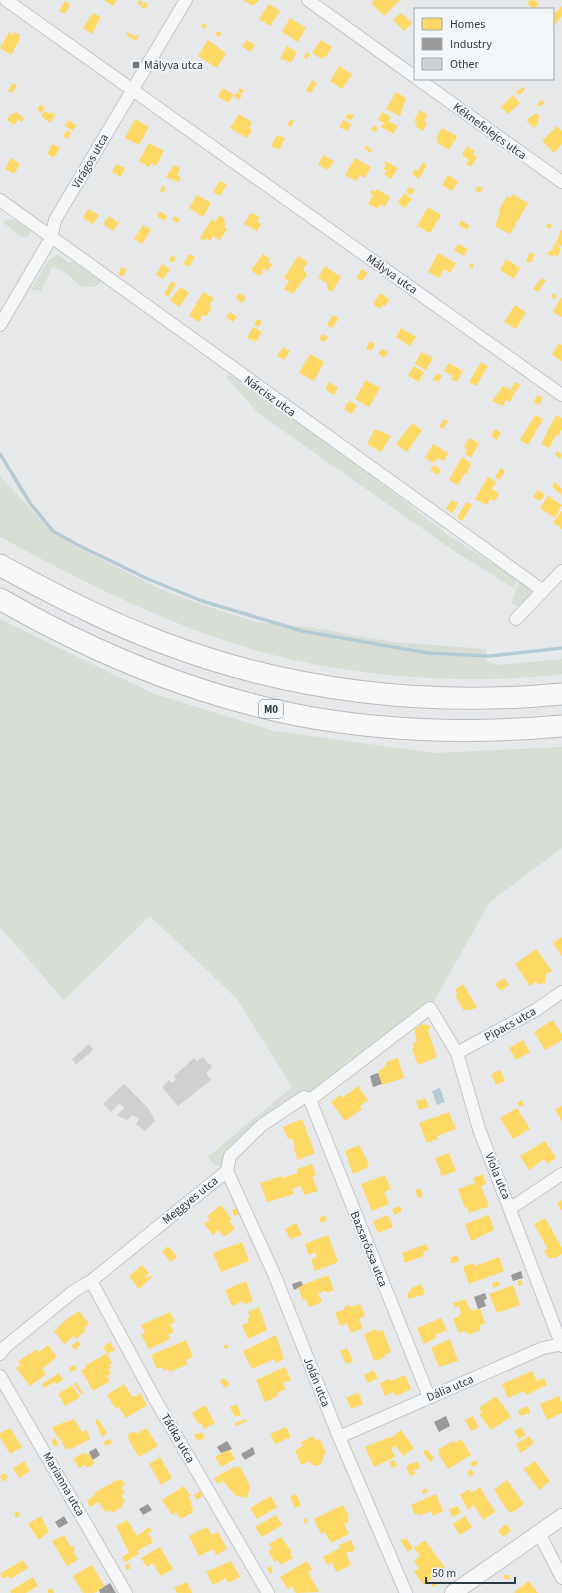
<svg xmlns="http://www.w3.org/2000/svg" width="562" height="1593" font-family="'Source Sans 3',sans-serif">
  <rect width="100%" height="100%" fill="#e6e8ea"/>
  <!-- green -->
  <path fill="#d8ded6" d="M18 219 32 229 28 237 20 236 4 223 5 220Z
    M58 254 68 263 74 262 102 280 95 287 80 286C72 278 64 269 52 268L41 291 31 289 48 261Z
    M230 372 380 482 448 535 509 574 516 581 514 588 457 553 258 413 227 378Z
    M0 476 52 531 76 546 158 588 200 604 257 622 314 628 393 642 486 649 487 661 501 665 562 659V674C470 686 355 677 265 653 172 627 85 583 0 537Z
    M519 581 533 592V600L523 609 511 603Z
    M0 619 152 693 274 731 435 753 562 747V848L490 902 430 1008 304 1097 230 1156 227 1171 214 1164 208 1157 292 1087 237 999 150 916 64 1000 0 927Z"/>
  <!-- water -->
  <path fill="#b5cbd4" d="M440 1088 445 1102 437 1105 432 1091Z"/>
  <!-- homes -->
  <path fill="#ffd966" d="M104 0H117L113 6Z
    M139 0 143 2 141 6 137 4Z
    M243 0H259L253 6Z
    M374 0H400L384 16 371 3Z
    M530 0H535L539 5 533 9 527 3Z
    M65 1 70 5 65 14 59 11Z
    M145 2 148 5 145 9 141 7Z
    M269 4 280 11 270 26 259 19Z
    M562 6V16L555 25 553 23V15Z
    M93 13 101 17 92 34 83 28Z
    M401 13 412 23 404 31 393 20Z
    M290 18 306 28 298 42 282 32Z
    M203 23 207 26 205 29 201 26Z
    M217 31 222 33 219 37 215 34Z
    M9 32 13 35 15 32 20 35 19 38 20 39 11 55 0 48Z
    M128 32 135 37 136 35 139 36 136 41 126 35Z
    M208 40 226 53 217 68 198 56Z
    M247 40 255 45 250 52 242 46Z
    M321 40 332 47 326 57 324 56 322 59 312 53Z
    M287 46 297 52 291 63 280 58Z
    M307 52 310 54 307 59 304 57Z
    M339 66 352 74 342 89 330 81Z
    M312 80 317 83 311 93 306 91Z
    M13 83 17 85 12 93 8 91Z
    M523 87 525 90 519 95 516 92Z
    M223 88 234 95 228 103 218 96Z
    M240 88 244 90 242 94 238 91Z
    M237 92 242 95 239 100 234 96Z
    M396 92 406 98 400 116 386 109Z
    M513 95 520 103 508 114 501 107Z
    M541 100 545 103 539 107 537 105Z
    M40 105 45 108 41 113 37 109Z
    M420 110 428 115 424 121 427 123 423 131 415 126 417 123 414 121Z
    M45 111 49 114 51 112 56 115 50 123 41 116Z
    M16 112 24 118 22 122 19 119 14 125 7 120 12 113 14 114Z
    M382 112 391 117 388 121 398 126 393 134 381 127 384 123 378 120Z
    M349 113 354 116 351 120 345 118Z
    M536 113 540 117 537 120 539 122 534 128 526 120Z
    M239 114 252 122 249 128 252 130 247 138 230 128Z
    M135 119 149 127 139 145 125 138Z
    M291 119 294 121 291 127 287 125Z
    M68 120 76 125 73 131 65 126Z
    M343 120 351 124 348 131 339 127Z
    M374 125 378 128 375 132 371 130Z
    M557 126 562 131V144L554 153 542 141Z
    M442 128 457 136 449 150 437 143 439 140 436 138Z
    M67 130 71 132 68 139 63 136Z
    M277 135 285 138 279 150 271 146Z
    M149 143 164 151 156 166 151 163 149 167 139 161Z
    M52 144 60 148 54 158 47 154Z
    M366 146 372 150 370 153 364 148Z
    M467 146 475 151 473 154 477 157 471 167 466 164 469 160 462 155Z
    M323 155 334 161 328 170 318 164Z
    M11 158 20 164 14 174 5 169Z
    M355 158 371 167 365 178 360 175 356 181 345 175Z
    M385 161 398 168 391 179 384 174 387 171 383 169 386 165 384 163Z
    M423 162 427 165 419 179 412 174 415 169 418 171Z
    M116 164 125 168 121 177 112 172Z
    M174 165 180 168 177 175 181 177 178 182 166 177Z
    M448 175 458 181 452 191 442 185Z
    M220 181 227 185 220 196 213 192Z
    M163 186 166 188 163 193 160 191Z
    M478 186 483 188 480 193 475 191Z
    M409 187 415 190 411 195 406 192Z
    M377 189 390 197 385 207 380 204 378 209 368 204 373 195 370 193 372 190 375 192Z
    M404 193 412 199 405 208 398 203Z
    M512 194 528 203 510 234 495 226 500 213 498 212 507 196 510 198Z
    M197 195 211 203 203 217 189 208Z
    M428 207 441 215 430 233 417 226Z
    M88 209 99 215 93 224 83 218Z
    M160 211 167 216 164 221 157 216Z
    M251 213 260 217 257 222 261 224 257 231 244 224Z
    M220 215 225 219 224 222 226 224 224 227 227 229 220 240 213 236 211 241 206 238 205 241 200 238 212 219 215 222Z
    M109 216 119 223 113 231 103 224Z
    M175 216 180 220 177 223 172 219Z
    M461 220 470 226 467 230 459 225Z
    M548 223 552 225 550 229 546 227Z
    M143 225 151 230 142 244 134 239Z
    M562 229V246L559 244 558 247 561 248 558 257 555 254 553 257 547 254 550 250 552 251Z
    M458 244 468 249 464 256 454 251Z
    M530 252 535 255 531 263 526 261Z
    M438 253 456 263 450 273 444 269 439 278 428 272Z
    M189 254 195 257 189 267 183 264Z
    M263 254 270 259 268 262 272 264 268 271 264 268 262 272 263 273 259 276 252 271V269Z
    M172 255 176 258 172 263 169 260Z
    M298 256 308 262 303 269 307 275 293 294 284 289 289 281 284 278Z
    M506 259 520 268 514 279 500 270Z
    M471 263 474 266 472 269 469 266Z
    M162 264 170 269 163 279 156 275Z
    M325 266 341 277 332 292 327 289V283L318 278Z
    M122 267 127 270 122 277 118 273Z
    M362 269 368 273 362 281 356 278Z
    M542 278 546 280 538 292 533 289Z
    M172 281 176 284 168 297 164 294Z
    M181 287 189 293 179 307 170 300Z
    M203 292 214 298 210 304 211 308 207 316 203 315 199 322 189 316Z
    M239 293 246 297 242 303 236 298Z
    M380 293 390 300 385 306 383 305 380 309 373 304Z
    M553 293 557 296 555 299 551 297Z
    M561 298H562V317L553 312Z
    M515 305 526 312 516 329 504 322Z
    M230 312 237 317 233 322 226 317Z
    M333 315 339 318 332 328 327 325Z
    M257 319 262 321 259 327 254 325Z
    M253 327 262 332 256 342 247 338Z
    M401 328 416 337 410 346 396 337Z
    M322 334 328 337 324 342 319 339Z
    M370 341 375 344 371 351 366 348Z
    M559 343 562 345V361L552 355Z
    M283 347 290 351 284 360 277 356Z
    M382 349 388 352 384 358 378 354Z
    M421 352 433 358 426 370 415 364Z
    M310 354 324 362 314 381 299 373Z
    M481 362 488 366 476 386 469 382Z
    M449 363 463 371 457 382 451 379 453 376 444 371Z
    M414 366 424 372 419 382 408 376Z
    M437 373 442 376 438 382 433 379Z
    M366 380 380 388 369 407 355 399Z
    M329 382 338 388 334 395 325 389Z
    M515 382 520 385 516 392 511 389Z
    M503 386 515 392 510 402 506 400 503 406 492 401Z
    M538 395 543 398 539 405 533 402Z
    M349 401 357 405 352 414 344 409Z
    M535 415 543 419 528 445 520 440Z
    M556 415 562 418V429L558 436 556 435 549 448 541 444Z
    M444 419 448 421 443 429 439 427Z
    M412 423 422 430 407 452 396 444Z
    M375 429 391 436 381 452 367 444Z
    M495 429 501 433 497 440 491 436Z
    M469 438 479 443 471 458 465 454 467 449 464 447Z
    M433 444 448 453 444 461 438 458 433 463 425 458Z
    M557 451 562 454 561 459 555 455Z
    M462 457 471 463 467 475 465 473 458 485 449 480Z
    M434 465 441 470 438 475 430 470Z
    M501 468 505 471 502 476 499 474 502 476 499 480 495 477Z
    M488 477 496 482 492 489 499 494 495 501 490 499 487 505 475 499Z
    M555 482 562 489 561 495 552 486Z
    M538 490 545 495 540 501 533 497Z
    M548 496 562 505 555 518 540 508Z
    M451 500 458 503 453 513 446 509Z
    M466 502 472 505 462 521 457 518Z
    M562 511V529L553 522Z
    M561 937 562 938V956L553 943Z
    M536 949 552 971 546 974 545 983 539 984 536 982 530 986 515 964Z
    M504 978 509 985 501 991 495 984Z
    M463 984 477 1007 469 1011 468 1009 464 1011 455 996 458 994 455 990Z
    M553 1020 562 1034V1040L545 1050 534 1032Z
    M422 1024 431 1026 428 1031 437 1057 418 1065 412 1049 414 1048 413 1044 417 1041 414 1030Z
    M523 1040 530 1052 516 1060 509 1048Z
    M398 1058 404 1078 382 1085 378 1072 387 1065 386 1062Z
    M500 1070 505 1081 496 1085 491 1074Z
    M358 1086 368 1100 360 1106 362 1109 345 1121 331 1102 340 1095 342 1098Z
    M425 1098 429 1107 419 1110 416 1101Z
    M522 1100 524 1105 520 1107 517 1103Z
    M562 1106V1121L555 1110Z
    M517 1108 530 1129 513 1139 500 1118Z
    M449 1112 456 1129 437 1136 438 1139 427 1143 419 1123Z
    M302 1119 315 1153 298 1160 293 1147H295L292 1138 288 1139 283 1127Z
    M545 1141 556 1158 547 1164 544 1159 529 1170 520 1156Z
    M359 1145 369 1164 367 1168 353 1174 345 1151Z
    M449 1153 456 1171 442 1176 435 1158Z
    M312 1164 316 1175 312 1176 318 1191 304 1195 301 1186 292 1189 294 1194 267 1202 260 1183 281 1176 282 1178 298 1173 297 1169Z
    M483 1174 486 1184 481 1186 489 1206 469 1213 467 1207 465 1208 458 1189 475 1183 473 1178Z
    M385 1175 391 1189 384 1192 389 1204 372 1211 361 1184Z
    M420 1188 423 1196 418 1198 415 1190Z
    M562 1200V1211L557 1203Z
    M221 1205 232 1219 229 1221 235 1229 224 1237 218 1230 213 1235 204 1224 210 1219 207 1216Z
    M400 1206 402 1211 395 1215 392 1209Z
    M236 1208 239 1214 234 1216 232 1210Z
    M325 1215 327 1220 321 1223 319 1218Z
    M388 1215 393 1227 378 1233 373 1221Z
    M489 1215 494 1230 471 1241 465 1224Z
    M545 1218 562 1248V1254L554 1259 553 1257 549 1259 544 1250 548 1249 534 1224Z
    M296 1223 302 1235 290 1239 285 1229Z
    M328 1235 338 1262 315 1271 311 1259 317 1257 315 1252 309 1255 305 1244Z
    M242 1242 249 1261 221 1272 213 1253Z
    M426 1244 429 1250 423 1252 424 1256 405 1263 402 1253Z
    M168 1246 177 1257 171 1262 162 1252Z
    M457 1255 459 1261 452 1264 450 1258Z
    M499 1257 504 1271 469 1284 463 1267 473 1263 475 1266Z
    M142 1265 149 1273 145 1276 147 1278 151 1275 152 1277 139 1289 129 1276Z
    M328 1275 334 1290 327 1293 325 1291 318 1293 322 1302 309 1307 306 1299 303 1300 298 1287Z
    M521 1280 523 1285 519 1286 517 1281Z
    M246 1281 253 1301 244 1304 243 1301 232 1306 225 1290Z
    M498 1281 500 1285 493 1288 492 1283Z
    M421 1284 425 1294 409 1299 407 1293 411 1292 410 1289Z
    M513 1285 520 1305 497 1313 489 1294Z
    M465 1299 470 1309H472L473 1311 480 1308 485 1323 479 1326 480 1330 468 1335 466 1331 459 1333 453 1319 460 1316 459 1314 461 1313 459 1306 455 1308 453 1303Z
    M360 1304 365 1316 359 1319 363 1328 351 1333 347 1323 340 1326 335 1313 343 1310 347 1305 352 1307Z
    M259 1307 267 1330 248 1339 242 1325 249 1322 247 1318 250 1317 248 1312Z
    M79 1311 89 1324 84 1328 86 1330 76 1339 74 1336 64 1344 54 1331 68 1318Z
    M170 1312 175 1322 170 1325 174 1332 168 1335 170 1339 149 1349 141 1335 145 1333 141 1325Z
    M441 1318 447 1330 435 1335 436 1338 424 1344 417 1328Z
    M377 1329 378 1332 383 1330 391 1352 384 1355 385 1357 374 1361 364 1334Z
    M276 1335 284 1359 276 1363 274 1359 252 1369 243 1351Z
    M450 1339 458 1361 439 1367 431 1348Z
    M186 1340 193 1357 186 1360 188 1364 170 1372 168 1369 164 1371 162 1367 157 1369 151 1355Z
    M78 1341 81 1344 75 1350 71 1346Z
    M110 1342 115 1350 107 1354 112 1363 109 1364 111 1368 108 1369 111 1374 107 1376 110 1381 93 1391 81 1370 86 1368 85 1366 107 1353 103 1347Z
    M227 1344 229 1347 225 1349 223 1346Z
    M48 1345 57 1357 42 1369 46 1374 30 1386 16 1368 21 1365 18 1362 30 1353 31 1354 37 1349 39 1352Z
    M347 1348 353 1361 346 1364 340 1351Z
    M74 1365 77 1369 71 1372 69 1368Z
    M285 1367 291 1380 283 1383 286 1389 277 1393 278 1396 265 1402 256 1380Z
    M374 1370 378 1378 368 1383 364 1375Z
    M532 1371 537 1381 544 1378 547 1385 526 1395 524 1391 508 1398 502 1384Z
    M59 1373 63 1380 56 1384 54 1382 44 1388 42 1384Z
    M405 1375 411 1389 396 1396 394 1392 385 1396 380 1383 390 1379 391 1381Z
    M224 1378 230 1384 225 1388 220 1381Z
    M76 1382 83 1393 81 1394 74 1384Z
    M124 1384 132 1396 134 1397 140 1393 147 1405 126 1418 119 1407 116 1409 107 1395Z
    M72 1385 80 1397 65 1406 58 1394Z
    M358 1392 363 1404 351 1409 346 1398Z
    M496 1396 511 1417 491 1430 479 1414 482 1412 479 1408Z
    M559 1396 562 1402V1413L547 1420 540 1404Z
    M237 1404 241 1415 235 1417 230 1407Z
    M205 1405 215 1423 204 1429 201 1423 198 1424 192 1413Z
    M528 1406 530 1413 520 1416 518 1410Z
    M473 1416 479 1427 471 1431 465 1420Z
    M74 1419 82 1432 87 1430 90 1439 71 1449 70 1448 66 1450 59 1436 57 1437 52 1427Z
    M98 1419 107 1433 102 1437 95 1421Z
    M246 1419 247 1421 236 1426 235 1423Z
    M286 1427 291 1437 275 1444 270 1434Z
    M521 1427 526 1435 519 1439 514 1431Z
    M10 1428 22 1447 10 1454 0 1437V1433Z
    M144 1429H147L158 1446 139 1457 128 1439 129 1438 128 1435 134 1431 136 1434Z
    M401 1430 414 1448 403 1456 396 1446 391 1448 395 1457 374 1467 365 1447 389 1437 391 1438Z
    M202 1432 205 1438 197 1441 194 1435Z
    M313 1436 316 1441 320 1439 326 1454 323 1455 324 1458 321 1464 316 1466 311 1464 310 1461 301 1465 295 1450 303 1446 301 1442Z
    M529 1436 534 1443 521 1453 516 1444Z
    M55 1438 59 1445 55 1447 51 1440Z
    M110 1439 112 1443 106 1446 103 1442Z
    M461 1439 471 1455 448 1469 438 1453 440 1452 438 1450 453 1441 454 1443Z
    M229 1449 235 1459 221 1467 215 1457Z
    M427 1449 434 1459 430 1462 423 1452Z
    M84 1452 86 1455 89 1453 95 1463 87 1468 85 1465 79 1468 73 1459Z
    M160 1457 172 1478 161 1485 149 1464Z
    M394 1460 397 1466 392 1468 389 1462Z
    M476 1460 478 1464 473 1467 470 1463Z
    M24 1461 30 1471 19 1478 13 1468Z
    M418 1461 420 1468 414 1470 415 1474 410 1476 406 1466Z
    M535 1461 550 1481 539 1490 524 1469Z
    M236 1466 237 1468 240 1467 250 1486 247 1498 235 1495 223 1481 218 1484 214 1478Z
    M471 1469 474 1474 470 1477 467 1472Z
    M5 1473 8 1478 2 1482 0 1476Z
    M122 1479 125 1485 121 1487 125 1493 121 1495 125 1502 122 1504 123 1506 112 1513 110 1510 105 1512 99 1502 90 1507 87 1500 95 1495 94 1493 117 1480 118 1481Z
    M507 1480 524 1504 511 1513 505 1507 494 1490Z
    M184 1486 191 1496 187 1498H189L192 1503 190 1504 193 1508 192 1513 183 1518 179 1517 176 1512 172 1515 162 1500Z
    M480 1487 495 1512 483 1520 474 1505 468 1510 460 1495 469 1489 472 1493Z
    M426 1488 428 1492 423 1494 422 1490Z
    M200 1491 203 1496 197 1500 194 1495Z
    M296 1494 301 1505 295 1508 290 1497Z
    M436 1494 443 1511 433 1516 431 1511 419 1516 418 1513 415 1515 411 1505Z
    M271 1496 277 1507 257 1519 250 1508Z
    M343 1505 349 1517H347L349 1521 344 1524 349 1534 331 1543 325 1532 321 1534 314 1519Z
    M458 1506 461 1513 452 1517 449 1509Z
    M18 1511 20 1515 16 1518 14 1514Z
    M276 1515 282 1525 262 1537 255 1527Z
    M41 1516 49 1532 39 1540 28 1524Z
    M465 1516 472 1527 460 1535 453 1524Z
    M306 1518 308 1522 305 1524 303 1520Z
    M127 1520 137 1536 149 1527 152 1531 148 1533 153 1542 137 1551 139 1554 125 1562 122 1557 129 1553 116 1526Z
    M506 1524 511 1531 503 1537 498 1531Z
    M207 1527 212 1535 218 1532 227 1549 216 1555 213 1549 199 1556 189 1536Z
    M64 1535 71 1547 73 1546 75 1551 73 1552 78 1560 67 1566 52 1541Z
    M281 1537 292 1552 290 1553 293 1558 281 1565 278 1560 275 1562 268 1551 272 1549 269 1544Z
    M406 1538 413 1548 408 1552 401 1541Z
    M351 1540 355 1550 346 1553 351 1565 336 1572 332 1562 327 1565 323 1557 340 1548 339 1545Z
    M425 1540 445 1568 424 1585 414 1572 419 1568 414 1561 420 1556 414 1548Z
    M160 1547 173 1569 161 1576 153 1563 147 1567 141 1558Z
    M23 1560 28 1568 10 1579 8 1576 3 1579 0 1574Z
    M231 1561 240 1577 228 1583 226 1578 213 1585 206 1572Z
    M307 1561 312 1570 308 1572 319 1592 296 1593 292 1586 288 1589 280 1577Z
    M128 1563 131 1568 127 1570 125 1566Z
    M92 1565 105 1587 94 1593H83L73 1576Z
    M270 1566 273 1572 270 1574 267 1568Z
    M504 1575H510V1579H504Z
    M33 1577 38 1586 26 1593H11L10 1591Z
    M435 1581 437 1584 433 1587 431 1585Z
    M529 1581 538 1593H515L514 1592Z
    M187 1582 192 1593H177L174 1588Z
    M52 1588 54 1593H48L47 1590Z"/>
  <!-- industry -->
  <path fill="#999" d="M378 1073 382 1084 373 1087 370 1076Z
    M521 1271 523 1278 513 1281 511 1275Z
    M301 1281 303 1285 294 1290 292 1284Z
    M485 1293 487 1299 484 1300 486 1306 478 1309 474 1297Z
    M446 1416 450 1426 439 1432 434 1422Z
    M227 1441 232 1449 221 1453 217 1447Z
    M253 1447 255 1454 245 1460 241 1454Z
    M96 1448 100 1455 93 1460 89 1452Z
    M148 1504 152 1510 143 1515 139 1509Z
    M64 1516 68 1523 59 1528 55 1522Z
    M110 1583 116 1593H100L99 1590Z"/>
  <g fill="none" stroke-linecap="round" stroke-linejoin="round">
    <!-- stream -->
    <path stroke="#b5cbd4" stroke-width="3.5" d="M0 454 30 503 53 531 78 545 148 579 202 601 302 631 428 653 489 656 562 648"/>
  </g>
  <!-- building -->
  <path fill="#ced0d2" d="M89 1044 93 1050 76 1065 72 1059Z
    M203 1057 212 1067 206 1073 211 1080 178 1106 162 1087 169 1080 173 1083 176 1078 174 1076 194 1058 197 1061Z
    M124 1084 149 1109 155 1121 145 1131 136 1124 139 1119 132 1115 127 1120 117 1115 124 1108 120 1103 111 1112 103 1104Z"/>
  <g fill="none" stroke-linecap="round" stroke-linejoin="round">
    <!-- minor casing -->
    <g stroke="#c4c6c8" stroke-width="14">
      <path id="minor" d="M6 0 562 395
        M308 0 415 77
        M418 79 562 182
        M0 200 542 590
        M0 325 51 238 55 220 186 0
        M516 619 562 571
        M457 1053 536 1010 562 992
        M310 1100 429 1397
        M227 1171 274 1274 339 1437 406 1593
        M511 1208 562 1174
        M91 1281 156 1401 268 1593
        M0 1354 5 1347 74 1291 91 1281 227 1171 230 1156 262 1125 304 1097 310 1100 430 1008 457 1053 479 1129 562 1346
        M0 1376 126 1593
        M339 1437 543 1348 562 1344
        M539 1533 562 1578"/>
    </g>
    <!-- tertiary casing -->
    <g stroke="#c4c6c8" stroke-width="18">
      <path id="tertiary" d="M453 1593 562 1517"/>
    </g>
    <!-- trunk casing -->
    <g stroke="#b8bbbf" stroke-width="23">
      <path id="trunk" d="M0 565C52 594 105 621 161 642 288 691 427 707 562 694
        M0 599C92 652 192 694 297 715 385 732 473 734 562 726"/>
    </g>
    <!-- minor -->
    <use href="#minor" stroke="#f5f6f7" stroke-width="12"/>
    <!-- tertiary -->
    <use href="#tertiary" stroke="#f5f6f7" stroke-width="16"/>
    <!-- trunk -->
    <use href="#trunk" stroke="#f8f8f8" stroke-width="21"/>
  </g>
  <!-- markers -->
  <rect fill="#6d777e" stroke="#f4f7f9" stroke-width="1.5" x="132" y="61" width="8" height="8" rx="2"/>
  <g text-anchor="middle" stroke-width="4" stroke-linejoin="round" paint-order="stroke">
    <!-- shield labels -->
    <rect fill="#f4f7f9" stroke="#68737a" stroke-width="1" x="259" y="700" width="24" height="18" rx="3"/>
    <g font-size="11" font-weight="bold" fill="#2c3a44">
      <text x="271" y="713">M0</text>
    </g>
    <!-- poi labels -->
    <g font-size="12" fill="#2c3a44" stroke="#f4f7f9" text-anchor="start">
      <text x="144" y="69">Mályva utca</text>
    </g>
    <!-- street labels -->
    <g font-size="12" fill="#2c3a44" stroke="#f4f7f9">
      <text transform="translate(490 131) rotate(36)" y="4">Kéknefelejcs utca</text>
      <text transform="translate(90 161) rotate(-60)" y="4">Virágos utca</text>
      <text transform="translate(392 274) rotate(35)" y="4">Mályva utca</text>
      <text transform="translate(270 396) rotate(36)" y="4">Nárcisz utca</text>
      <text transform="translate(510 1024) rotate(-29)" y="4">Pipacs utca</text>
      <text transform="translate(498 1176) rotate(68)" y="4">Viola utca</text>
      <text transform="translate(190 1200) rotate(-39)" y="4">Meggyes utca</text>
      <text transform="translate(369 1249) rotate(68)" y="4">Bazsarózsa utca</text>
      <text transform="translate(317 1382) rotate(68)" y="4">Jolán utca</text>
      <text transform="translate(450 1388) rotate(-23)" y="4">Dália utca</text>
      <text transform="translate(178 1438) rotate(60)" y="4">Tátika utca</text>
      <text transform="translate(64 1484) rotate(60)" y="4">Marianna utca</text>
    </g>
  </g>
  <!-- legend -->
  <rect x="414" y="8" width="140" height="72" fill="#f4f7f9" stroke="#a4abb1"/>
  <rect x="422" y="18" width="20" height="12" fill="#ffd966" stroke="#a4abb1"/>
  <text x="450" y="28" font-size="12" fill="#2c3a44">Homes</text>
  <rect x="422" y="38" width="20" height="12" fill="#999999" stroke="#a4abb1"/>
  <text x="450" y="48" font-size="12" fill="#2c3a44">Industry</text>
  <rect x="422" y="58" width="20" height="12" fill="#ced0d2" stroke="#a4abb1"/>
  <text x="450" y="68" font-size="12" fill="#2c3a44">Other</text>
  <!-- scale -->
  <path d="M426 1577v6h89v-6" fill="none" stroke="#2c3a44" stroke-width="2"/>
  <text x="432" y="1577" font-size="12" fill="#2c3a44" stroke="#f4f7f9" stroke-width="3" paint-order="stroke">50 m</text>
</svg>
